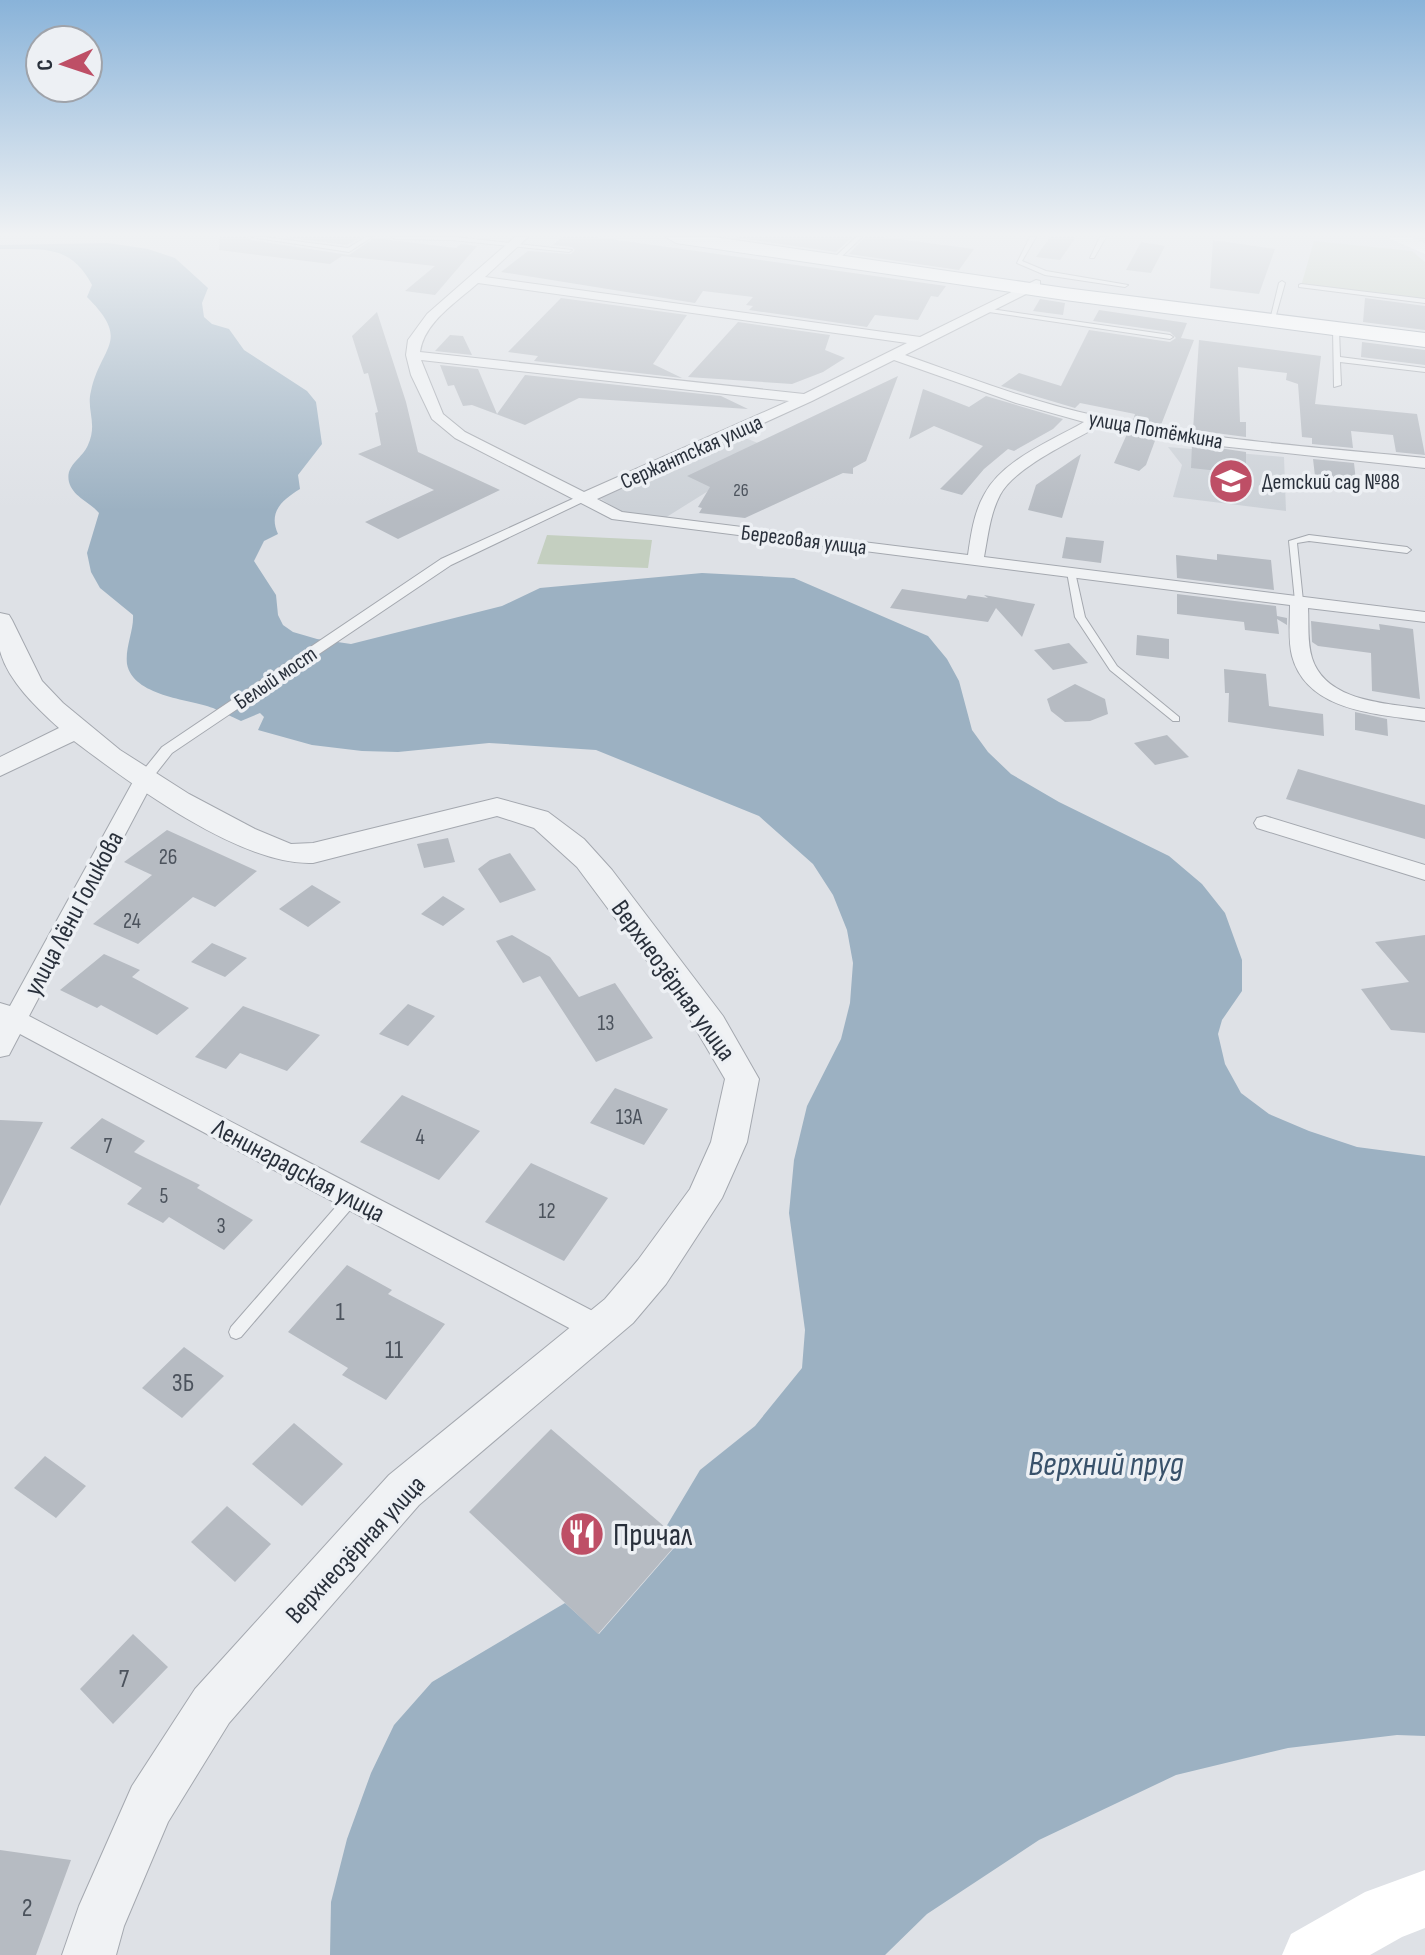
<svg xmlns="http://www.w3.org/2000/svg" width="1425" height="1955" font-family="'Sofia Sans Condensed',sans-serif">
  <rect width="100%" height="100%" fill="#dee1e6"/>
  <!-- built -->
  <path fill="#ccd1d7" d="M738 435 795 458 713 488 665 518 623 513 598 497Z
    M1168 447 1284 457 1286 511 1173 497 1182 465Z"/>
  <!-- green -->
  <path fill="#c4cfc0" d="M1314 241 1412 251 1425 262V301L1301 286Z
    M547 535 652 540 648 568 537 564Z"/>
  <!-- water -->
  <path fill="#9cb1c2" d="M108 243 148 249 175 258 208 288 202 303 204 317 212 324 229 329 244 350 307 391 316 402 322 444 298 475 300 489C282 500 268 512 278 534L264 541 254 561 276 595 278 615 283 625 293 632 317 639 351 644 502 606 540 588 702 573 794 578 928 636 947 659 959 681 972 730 988 752 1011 774 1059 802 1169 856 1202 884 1225 913 1242 960V991L1222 1020 1218 1034 1225 1064 1241 1093 1269 1114 1309 1131 1357 1147 1425 1156V1736L1397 1735 1288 1748 1176 1775 1039 1840 927 1914 885 1955H330L331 1902 347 1839 371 1773 394 1725 432 1682 565 1603 599 1634 680 1541 666 1527 700 1470 755 1426 802 1368 805 1330 789 1213 794 1160 807 1106 841 1039 850 1003 853 963 847 930 833 895 813 864 759 816 596 750 489 743 398 752 362 751 312 745 258 730 264 717 260 713 241 721C232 717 222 712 213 708 188 699 133 696 127 664 125 647 134 630 133 615L100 588 91 572 87 553 99 513C90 502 73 497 69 482 65 465 82 459 88 445 98 423 86 410 91 391 101 345 132 342 87 297L92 285C70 243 42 250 0 249V245Z"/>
  <!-- building -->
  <path fill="#b6bbc2" d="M220 237H248L251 240 349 255 374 238 456 248 461 244 477 246 435 295 405 291 435 266 342 256 330 264 219 250Z
    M284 237H361L347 245Z
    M562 237H596L946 286 938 297 931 296 918 320 875 315 867 327 749 310 753 306 746 305 753 297 703 291 695 303 501 272 528 251 571 254 575 250 572 247 553 245Z
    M732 237H852L836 252Z
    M865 237H882L974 249 959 270 849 254Z
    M1050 237H1076L1060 260 1036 257Z
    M1213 240 1275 249 1259 294 1210 288Z
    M1141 242 1165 246 1151 273 1126 270Z
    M561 298 687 315 653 364 682 378 534 361 538 356 508 352Z
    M1365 298 1425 306V330L1363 322Z
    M1040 299 1065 303 1063 315 1033 311Z
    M1099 310 1187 323 1181 338 1194 340 1161 425 1133 420 1135 414 1080 403 1075 408 1001 386 1019 373 1061 386 1089 330 1170 342 1176 338 1170 332 1093 321Z
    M377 312 406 402 418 452 500 490 398 539 365 522 434 490 358 454 381 445 375 413 378 412 368 373 364 374 352 336Z
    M738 322 830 335 825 350 845 358 823 372 792 384 688 377Z
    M450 335 463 336 472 355 435 351Z
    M1199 340 1321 356 1315 404 1417 414 1425 455 1396 452 1393 435 1351 431 1353 448 1312 444V438L1302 437 1298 384 1286 380 1287 373 1238 367 1240 422H1246V437L1193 430Z
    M1362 342 1425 350V365L1361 357Z
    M440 365 478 369 497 414 525 375 721 396 748 409 579 398 525 425 472 405 463 406 454 385 448 386Z
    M898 376 866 461 853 468V474L843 473 745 518 699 513 702 508 698 507 710 487 687 476Z
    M923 389 969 407 986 396 1063 419 1053 429 1014 451 1008 449 984 469 962 495 940 489 983 446 934 426 909 439Z
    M1127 434 1156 438 1146 465 1139 471 1114 463Z
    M1192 444 1246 452V474L1191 468Z
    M1081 454 1062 518 1028 510 1036 485Z
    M1313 459 1354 463 1356 481 1315 476Z
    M1066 537 1104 541 1101 563 1062 558Z
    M1217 554 1271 560 1274 590 1177 578 1176 555 1217 560Z
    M902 589 966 599 968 595 988 598 984 595 1035 604 1022 637 996 608 988 622 890 608Z
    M1177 594 1276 606 1277 616 1287 618V625L1277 619 1279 634 1245 630 1244 622 1177 614Z
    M1311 621 1380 630 1379 624 1413 629 1420 699 1372 691 1371 653 1318 646 1312 642Z
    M1137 635 1169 639V659L1136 655Z
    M1069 643 1088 663 1053 670 1034 650Z
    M1224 669 1266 674 1269 706 1323 714 1324 736 1228 722 1229 693H1225Z
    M1075 684 1105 699 1108 714 1090 721 1065 722 1051 711 1047 699Z
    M1355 712 1387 719 1388 736 1355 730Z
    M1167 735 1189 757 1155 765 1134 743Z
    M1298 769 1425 805V839L1286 799Z
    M167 830 257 871 215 907 193 897 138 944 93 924 152 875 124 862Z
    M448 838 455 862 424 868 417 844Z
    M510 853 536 890 500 903 478 869 490 860Z
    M312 885 341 902 308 927 279 909Z
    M443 896 465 909 443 926 421 914Z
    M512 935 550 957 579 997 615 983 653 1038 596 1062 540 976 523 983 496 941Z
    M1425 935V1033L1391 1030 1361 989 1409 982 1375 942Z
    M212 943 247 958 225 977 191 962Z
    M104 954 140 970 132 977 189 1008 157 1035 101 1005 97 1008 60 990Z
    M408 1004 435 1016 408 1046 379 1034Z
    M243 1006 320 1035 287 1071 240 1053 226 1069 195 1057Z
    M615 1088 668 1109 644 1145 590 1123Z
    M402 1095 480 1131 439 1180 360 1142Z
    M102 1118 145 1141 134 1152 200 1185 197 1188 253 1220 224 1250 169 1217 163 1223 127 1204 142 1188 70 1148Z
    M0 1120 43 1122 0 1206Z
    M531 1163 608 1198 564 1261 485 1222Z
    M347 1265 392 1290 388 1294 445 1324 386 1400 342 1375 348 1368 288 1332Z
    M184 1347 224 1376 182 1418 142 1388Z
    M294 1423 343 1464 302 1506 252 1464Z
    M551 1429 680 1540 598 1634 469 1512Z
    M45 1456 86 1486 56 1518 14 1488Z
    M227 1506 271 1544 235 1582 191 1542Z
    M133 1634 168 1667 113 1724 80 1689Z
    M0 1850 71 1860 36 1955H0Z"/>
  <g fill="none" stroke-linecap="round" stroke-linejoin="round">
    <!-- service casing -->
    <g stroke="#a4a8af" stroke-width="2">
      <path id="service" d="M251 237H264L348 248 366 237H372L349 252Z
        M392 237H455L572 250 569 252 452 240 395 239Z
        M856 237H862L841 257H837V255Z
        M1030 237H1036L1022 261 1046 271 1128 285 1125 287 1045 275 1017 263Z
        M1100 237H1106L1094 258H1090Z
        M1282 281 1285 283 1276 315 1271 316 1279 283Z
        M1301 284 1425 299V303L1299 287V285Z
        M984 308 1170 335 1173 337 1170 339 982 311V309Z
        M1336 327 1339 329 1340 357 1425 368V372L1340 362 1341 385 1334 387 1333 329Z
        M1309 535 1407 547 1411 550 1407 553 1309 541 1297 543 1303 601 1299 604 1295 601 1289 541Z
        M1071 569 1075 572 1085 617 1117 666 1179 717V721H1173L1110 670 1075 617 1067 572Z
        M352 1192 357 1194 359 1198 357 1202 241 1337 236 1339 231 1337 229 1332 231 1327 347 1194Z"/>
    </g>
    <!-- pedestrian casing -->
    <g stroke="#a4a8af" stroke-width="2">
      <path id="pedestrian" d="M579 496 589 499 451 565 172 753 150 781 145 783 137 778 162 747 441 559Z"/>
    </g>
    <!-- minor casing -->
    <g stroke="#a4a8af" stroke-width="2">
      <path id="minor" d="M515 237H528L485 277 920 337 1036 280 1040 281V287L905 355C968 377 1031 402 1097 416 1205 440 1316 447 1425 458V468L1220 446 1099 426C1071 442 1015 467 1000 495 990 514 988 536 984 557L1425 612V622L1308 608C1309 624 1307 642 1312 658 1326 702 1386 703 1425 709V721C1378 714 1307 712 1292 656 1288 640 1290 622 1290 605L612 519 455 438 432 419 411 375 406 355 408 340 427 314ZM478 283 907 343 804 394 420 352C424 322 457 302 478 283ZM421 360 789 401 584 492 465 432 443 414ZM894 360 1016 403 1084 422C1051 441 1002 460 984 495 974 513 971 534 968 555L622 512 597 499 812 401Z
        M145 772 155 778 29 1016 608 1319 612 1328 608 1337 597 1341 586 1337 20 1034 9 1055 0 1057V1003L10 1006 135 778Z
        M1265 816 1425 865V880L1257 828 1254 823 1257 818Z"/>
    </g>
    <!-- tertiary casing -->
    <g stroke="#a4a8af" stroke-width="2">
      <path id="tertiary" d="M0 613 9 615 12 620 42 681 63 703 120 750 189 794 255 829 291 844 313 843 497 798 548 812 584 839 612 870 723 1016 759 1079 747 1142 722 1198 666 1284 633 1323 419 1505 229 1723 168 1822 124 1926 116 1955H62L79 1906 132 1786 195 1689 389 1475 605 1299 638 1260 690 1189 711 1142 725 1079 688 1016 577 867 534 828 497 816 313 863C241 866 131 784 74 741L0 776V757L59 728C37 708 8 681 0 651 0 640 0 625 0 613Z"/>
    </g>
    <!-- primary casing -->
    <g stroke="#9ea6b0" stroke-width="2">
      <path id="primary" d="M666 237H714L1065 288 1425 333V347L1065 300 676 243Z"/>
    </g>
    <!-- service -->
    <use href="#service" fill="#f0f2f4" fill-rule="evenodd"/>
    <!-- pedestrian -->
    <use href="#pedestrian" fill="#f0f2f4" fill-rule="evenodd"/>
    <!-- minor -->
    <use href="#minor" fill="#f0f2f4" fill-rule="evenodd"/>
    <!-- tertiary -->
    <use href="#tertiary" fill="#f0f2f4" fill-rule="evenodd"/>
    <!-- secondary -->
    <path fill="#fff" fill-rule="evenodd" d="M1386 237H1410L1425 243V254Z
      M1425 1870V1928L1402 1937 1370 1955H1282L1291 1934 1365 1892Z"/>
    <!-- primary -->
    <use href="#primary" fill="#fff" fill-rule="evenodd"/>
  </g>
  <!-- sky -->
  <linearGradient id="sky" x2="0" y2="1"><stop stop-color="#89b3d9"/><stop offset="0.46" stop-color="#f0f2f4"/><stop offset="1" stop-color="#f0f2f4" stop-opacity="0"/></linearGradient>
  <rect width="1425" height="510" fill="url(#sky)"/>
  <!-- icons -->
  <defs>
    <g id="school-disc" transform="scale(2.3)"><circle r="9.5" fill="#be4f66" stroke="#edf0f4"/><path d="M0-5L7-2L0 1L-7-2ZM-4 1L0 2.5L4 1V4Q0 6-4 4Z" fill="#fff"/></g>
    <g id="restaurant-disc" transform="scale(2.3)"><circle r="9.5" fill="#be4f66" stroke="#edf0f4"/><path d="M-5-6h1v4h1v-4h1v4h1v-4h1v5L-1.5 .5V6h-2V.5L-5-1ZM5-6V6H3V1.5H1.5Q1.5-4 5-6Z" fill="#fff"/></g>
  </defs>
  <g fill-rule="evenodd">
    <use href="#school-disc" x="1231" y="481"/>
    <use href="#restaurant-disc" x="582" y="1534"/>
  </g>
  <g text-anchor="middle" stroke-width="7" stroke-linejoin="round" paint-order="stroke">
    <!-- far-number labels -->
    <g font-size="18" fill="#4c535d">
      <text x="741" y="496">26</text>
    </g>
    <!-- far-street labels -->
    <g font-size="22" fill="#29303b" stroke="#edf0f4">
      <text transform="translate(1156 429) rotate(10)" y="8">улица Потёмкина</text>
      <text transform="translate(691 451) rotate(-24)" y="8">Сержантская улица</text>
      <text transform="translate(804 539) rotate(7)" y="8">Береговая улица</text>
      <text transform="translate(275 677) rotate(-34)" y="8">Белый мост</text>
    </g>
    <!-- far-poi labels -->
    <g font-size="22" fill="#29303b" stroke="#edf0f4" text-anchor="start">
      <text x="1262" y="489">Детский сад №88</text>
    </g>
    <!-- number labels -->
    <g font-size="22" fill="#4c535d">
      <text x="168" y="864">26</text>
      <text x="132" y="928">24</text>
      <text x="606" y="1030">13</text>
      <text x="629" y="1124">13А</text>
      <text x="420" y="1144">4</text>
      <text x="108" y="1153">7</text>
      <text x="164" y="1203">5</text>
      <text x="547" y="1218">12</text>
      <text x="221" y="1233">3</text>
    </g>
    <!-- street labels -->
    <g font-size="26" fill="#29303b" stroke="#edf0f4">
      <text transform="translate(73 913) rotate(-62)" y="9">улица Лёни Голикова</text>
      <text transform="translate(674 980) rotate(54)" y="9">Верхнеозёрная улица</text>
      <text transform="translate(299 1170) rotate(28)" y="9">Ленинградская улица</text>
      <text transform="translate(355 1549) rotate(-47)" y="9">Верхнеозёрная улица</text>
    </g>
    <!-- near-number labels -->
    <g font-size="26" fill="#4c535d">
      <text x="340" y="1320">1</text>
      <text x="394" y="1358">11</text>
      <text x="183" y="1391">3Б</text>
      <text x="124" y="1687">7</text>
      <text x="27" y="1916">2</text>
    </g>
    <!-- near-poi labels -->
    <g font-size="32" fill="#29303b" stroke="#edf0f4" text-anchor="start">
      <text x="613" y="1545">Причал</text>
    </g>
    <!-- near-water labels -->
    <g font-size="34" font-style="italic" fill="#38516a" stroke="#edf0f4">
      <text x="1106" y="1475">Верхний пруд</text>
    </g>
  </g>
  <!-- north arrow -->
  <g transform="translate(64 64) rotate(267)"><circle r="38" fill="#edf0f4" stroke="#9fa3aa" stroke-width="2"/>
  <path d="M0-6L14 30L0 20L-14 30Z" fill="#be4f66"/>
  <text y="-12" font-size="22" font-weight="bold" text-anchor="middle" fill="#29303b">С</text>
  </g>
</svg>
